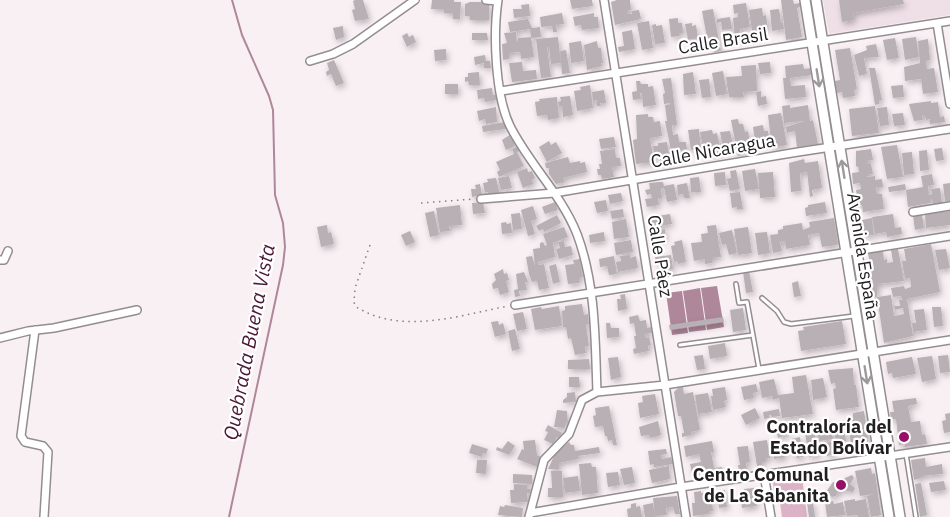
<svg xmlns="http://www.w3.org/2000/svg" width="950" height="517" font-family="'IBM Plex Sans',sans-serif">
  <defs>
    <filter id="shadow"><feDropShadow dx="2" dy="3" stdDeviation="3" flood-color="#0004"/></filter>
  </defs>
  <rect width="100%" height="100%" fill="#f9f0f4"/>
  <!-- built -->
  <path fill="#efdfe6" d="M823 0H950V15L829 34Z"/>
  <!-- green -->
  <path fill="#dbb2c6" d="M802 476 807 517H782L780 503H775L773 482 778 479Z"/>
  <!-- water -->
  <path fill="#af879a" d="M717 286 724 327 707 330 701 288Z
    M700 288 706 330 689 332 683 291Z
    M682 291 688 333 672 335 666 293Z"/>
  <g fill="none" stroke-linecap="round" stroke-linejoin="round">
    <!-- stream -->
    <path stroke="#af879a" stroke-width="2" d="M229 517 283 265 285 247 283 223 275 195 273 110 269 96 242 35 232 0"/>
  </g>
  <!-- building -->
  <path fill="#b8b0b4" filter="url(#shadow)" d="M355 0H363L369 19 355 21 352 10 355 9 353 1Z
    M432 0H454V2H461L460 19H453V13H444V9H431Z
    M570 0H592L593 6 572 9Z
    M617 0H630L631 10 627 11V14H632L631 11 639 10 641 19 615 25 611 2Z
    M781 0H793L794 4 800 3V7L797 8 802 37 786 40Z
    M839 0H903L904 4 853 13 854 20 842 22Z
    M470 2H489V20H470V16H465V4Z
    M746 3 750 27 740 29 741 39 735 40 733 18 738 17V13L734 14 733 5Z
    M529 4 530 16 514 18 513 9H522L521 5Z
    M762 8 763 16 766 15 768 29 752 31 749 10Z
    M713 9 721 51 714 52 712 38H707L702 11Z
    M779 9 781 23H783L784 29 772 31 770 10Z
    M562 13 564 24 556 25 557 32H553L552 26 541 27 540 17Z
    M594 13V17H598L599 28 582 30 581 25 575 26 573 17Z
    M730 17 732 29 722 30 721 22 717 23V19Z
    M678 18V23H682L683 33H679V36L671 37 669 19Z
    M528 19 532 28 540 27 541 37 531 38 530 29 510 32 508 22Z
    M649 21 653 48 642 50 637 23Z
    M692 23V26L696 25 698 38 688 40 685 24Z
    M656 24V26L662 25 665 43 655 44 652 25Z
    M343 26 344 37 336 40 333 28Z
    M632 30 635 49 619 52 618 47 624 46 622 32Z
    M516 32 517 43 518 38 531 37 534 57 521 59 520 52 509 53V59L503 60 502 44 507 43 504 33Z
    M407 33 409 37 413 35 416 42 407 47 402 36Z
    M472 33H487L488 40H472Z
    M558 37 561 63 551 64 549 47H547L551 77 541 78 536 39Z
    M916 37 919 57 905 60 902 39Z
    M895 38 899 58 887 60 883 40Z
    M928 39 930 60 926 61 927 69 934 68 938 92 923 94 921 79 905 81 904 67 920 63 918 41Z
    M581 41 584 61 571 63 569 43Z
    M597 41 598 48H601L603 63H601L602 66 587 70 584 45Z
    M876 44 879 57 864 58 867 74 859 76 854 55 867 50 866 46Z
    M850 48 857 89 854 90 855 96 843 98 842 92 837 93 835 81 840 80 835 50Z
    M446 49V60L435 61 434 50Z
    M566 50 570 73 562 74 560 51Z
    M485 55 486 61H490L491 68H484V63L475 65 474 57Z
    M334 60 344 83 336 86 331 74 327 76 326 72 329 70 327 63Z
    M522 62 523 71 536 70 537 79 512 82 509 63Z
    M770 62 771 73 760 74 758 63Z
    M803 64 804 69 811 68 812 75 790 78 791 86 805 85 806 97 785 99 783 78H786L785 66Z
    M756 65 757 91 743 92 744 97H729L726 77 742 76 741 66Z
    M869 68H875L882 100H879V104L875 105Z
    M723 71 727 94 716 96 712 73Z
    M479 72 480 85H469L468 81 465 82V77H468V73Z
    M693 72 696 94 684 95 683 74Z
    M671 78 677 125H672L673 135 678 134 679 142H686L687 149 680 150 681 154 672 155 665 121H667L665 105H670V103L664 104 663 94 665 93 662 79Z
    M709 79 711 97 702 98 699 80Z
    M636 81H640L641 84H648V87L653 86 656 105 643 107 642 93H640L641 99 633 100 632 92 637 91Z
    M445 84H458V94H445Z
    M590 85 593 108 577 111 574 91 581 90 580 87Z
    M903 85 904 97 893 98 891 86Z
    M492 88 493 95H496L497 100 485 102 484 98 478 99 477 90Z
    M604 90 606 103H600L601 106H597V100L593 101 592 92Z
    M761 91V97L766 96 767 104 758 106 756 92Z
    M570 96 573 115 563 117 562 106H559L558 102 561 101 560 97Z
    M557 97 559 118 548 120 547 115 537 116 535 102 540 101 539 99Z
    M931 101V103L938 102 940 117 944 116 945 122 930 124V119L926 120 925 115H922L923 120 914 121 909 104Z
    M790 105V108L808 105 810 121 813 120 818 144 797 147 795 131 787 133 786 127 805 121 784 123 782 106Z
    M875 106 879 133 852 136 849 109Z
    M496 107 497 122 486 124 485 119 479 121 477 111Z
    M887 107 889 125 880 126 877 108Z
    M781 113 787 145 772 148 768 115Z
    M903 113 905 125 894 126 892 114Z
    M648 114V117H653L654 122 660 121 662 136 650 138 654 162 636 164 633 140 637 139 636 115Z
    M738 119 739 124H743L745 132 748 131 751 148 741 150 742 155 738 156 731 120Z
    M505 122 506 129 483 132 482 126Z
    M763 125 764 131H768L770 143 760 144V140L755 141 753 127Z
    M699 129 701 149 691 150 688 130Z
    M712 130 713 134 717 133 721 153 710 155V152L704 153 700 132Z
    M730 131 734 150 724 153 720 132Z
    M511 134 515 146 506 150 502 140Z
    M614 137 616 147 601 149 599 139Z
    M549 141 551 145 556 142 562 153 547 162 539 147Z
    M667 142 670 161 660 162 659 153 654 154 653 146H658V143Z
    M897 145 903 177 887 179 881 147Z
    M518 146 520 151 517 152 524 166 499 177 497 172 500 170 496 162 514 154 512 149Z
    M942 148 944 160 936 161 934 149Z
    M615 149 616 158H620L621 166 612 167 614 177 602 179 601 175H598L597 169H600L599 164H602L600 151Z
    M871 149 873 160 867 161V164H871L873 174 867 175V177L875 176V180L882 179 883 187H876L877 194H882L884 209 863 212 862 205 858 206 856 190 861 189 860 183 853 184 852 173 859 172 858 166 856 167V151Z
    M927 150 929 170 920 171 919 151Z
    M912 152 914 174 904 175 902 153Z
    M568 157 570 163 580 161V163L585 162 587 172 563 178 565 182 556 184 549 174V168H546L545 163Z
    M804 159 805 163 818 161 822 188 812 190 813 196 810 197 807 172 800 173 801 191 791 192 789 163Z
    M527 168 528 172 532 171 535 178 532 180 533 184 523 188 517 172Z
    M755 169 759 189 745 191 742 171Z
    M736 170 740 189 730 191 727 179 731 178 730 171Z
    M725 172 726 185 715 186 714 173Z
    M773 172 775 197 760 198 758 173Z
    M932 174 934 185 928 186 929 195 932 194 931 189 940 188 942 203 933 204 932 199H930V203L908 207 906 190 889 192 888 187 905 184 906 190 923 187 921 176Z
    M509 176 512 188 501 190 498 178Z
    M699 177 701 192H691L690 178Z
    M496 178 500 195 489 196 488 192 485 193 483 183 488 182 487 179Z
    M659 182H663L664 186 674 184 677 200 667 202 664 188 661 189 662 198H658L659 205 647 207 645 199 652 198 651 194 647 195 645 190 650 189 649 183Z
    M687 183 690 198H684L683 194 678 195 677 185Z
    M950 183V201H945L943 184Z
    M480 184 482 195 472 197 471 189H476L475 185Z
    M740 192 743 209H737V207L732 208 730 193Z
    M621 193 623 201 610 204 608 195Z
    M606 200 608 211 597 213 594 202Z
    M483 202 485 213 473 214 472 203Z
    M555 202 558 210 545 214 542 207Z
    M825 202 827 213 806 216 805 208 808 207V205Z
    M460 205 462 225 449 226 450 231 440 232 436 208Z
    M533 206 537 219 531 221 535 234 528 236 521 210Z
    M623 209 624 217 612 219 610 211Z
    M434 211 439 235 430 237 425 213Z
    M950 211V225L926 228 925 214Z
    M520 213 522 229 513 230 511 214Z
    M670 214 672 224 653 227 651 217Z
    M893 214 895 228 901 227 902 234 887 237 886 232 875 234 872 217Z
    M557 215 561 223 544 232 543 229 539 231 536 226Z
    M922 215 924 228 915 230 913 216Z
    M834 218 838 243 837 245 822 247 819 233 808 235 810 245 786 249 785 241 780 242 782 251 773 253 770 235 778 234V230L783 229V226L802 223 803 230 810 227 809 222Z
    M872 218 874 235 864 236 862 220Z
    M626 219 629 237 614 239 612 222Z
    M506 222 507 224 511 223 512 233 502 234 501 223Z
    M327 225 328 233 331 232 334 244 321 247 317 227Z
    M716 225 721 257 712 258V263L705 264V259L694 261 691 243 702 242 701 234 708 233 707 226Z
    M564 227 568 237 553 243 555 257 538 262 539 265 544 264 549 288 539 290 537 281 532 282 529 274 526 257 532 256 535 266 533 249 540 248V243L543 242 545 246 547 245 543 234Z
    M748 227 752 253 738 255 734 229Z
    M665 229 666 238 653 240 652 231Z
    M732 230 737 253 729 255 726 244 722 245 719 233Z
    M410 231 415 242 406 246 401 235Z
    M604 232 605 241 590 243 589 235Z
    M767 232 770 253 758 255 755 233Z
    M631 240 633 252 616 255 614 243Z
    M682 240 686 262 678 264 677 261 674 262 671 246 675 245 674 242Z
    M564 241 565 247 571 246 573 255 559 259 556 249 560 248 558 242Z
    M931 244 940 292 907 299 913 336 884 343 877 297 891 295 894 316 904 314 903 308 895 310 894 306H900L899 300H902L901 296 893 297 891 288 904 286 905 289 911 287 910 278 905 279 902 261H906L904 249Z
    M898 249 904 281 878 284 877 297 871 298 867 277 872 276 868 253 883 251 884 260 887 259V263L893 262 891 250Z
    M946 249 950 268 939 270 935 250Z
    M630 255V258L636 256 638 268 618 272 616 262 621 261 620 256Z
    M671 255 673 269 660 271 659 262H656L655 257Z
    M614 256 617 274 609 275 607 266 600 267 599 259Z
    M580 259 583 277 579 278V283L568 284 565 265 574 264 573 260Z
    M556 264 560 282 553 284 549 266Z
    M503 269 504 274 507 273 509 280 506 281 509 292 500 295 498 288 493 289 492 284 496 280 494 274Z
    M749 271 753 292 746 293 743 272Z
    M524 272 528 282H525L527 290 519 291 520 296 515 297 514 290 518 289 516 274Z
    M798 281 801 296 794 297 792 283Z
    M625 294 627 309 618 311 617 299H621L620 295Z
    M582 304 584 315 588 314 589 324 586 325 589 346 585 347 586 353 575 355 571 338 568 339 566 327H563L562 311 565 310V306Z
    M559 306 562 326 535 330 531 309 541 307 542 309Z
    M932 307H941L943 326 934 327Z
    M743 308 746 330 733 332 730 310Z
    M924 309 927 330 913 332 912 323H916L914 310Z
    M523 312 527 329 517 331 513 314Z
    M638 315 640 321 646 320 647 328 651 327 652 333 645 334 646 338 649 337 651 345 648 346 649 351 634 354 633 349 636 348 634 336H636L634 323 630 324 629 317Z
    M723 317 724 322 670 330 669 325Z
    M498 321 499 325 503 323 506 334 495 337 491 322Z
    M842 321 846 344 801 351 798 331 804 330 803 327Z
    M606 323H610L611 328H619V337L607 338Z
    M515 329 520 349 512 351 508 331Z
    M725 343 727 356 710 359 708 346Z
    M703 355 705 369 697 370 694 356Z
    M948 355 950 372 940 373 938 356Z
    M932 356 936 379 922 382 917 358Z
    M618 357 621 377 611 380 608 358Z
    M912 357 916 374 893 378 892 373 888 374 886 362Z
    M589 359 590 369H568V360Z
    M853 368 854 385H856L859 407 836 410 833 389 836 388 835 383 831 384 828 370Z
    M806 375 813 414 782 418 779 398 773 400 772 396 762 398 759 382 774 379 778 395 794 393 792 377Z
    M569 377H579L580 387H569Z
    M823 378 827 397 813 400 811 380Z
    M756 384 758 392 753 393 754 398 744 400 741 387Z
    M683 387 684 394 693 392 700 430 691 432 692 435 682 437V433H684L681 416H678L674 392 678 388Z
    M725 387 727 400 724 401 726 407 713 410 711 396H713L712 389Z
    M575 392 576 402 563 403V400L567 397V393Z
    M708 393 712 412 698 414 695 395Z
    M655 394 659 414 640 418 638 403 643 402 642 396Z
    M916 398 917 404 908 406 911 422 920 421 922 435 925 434 927 444 905 447V444L899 445 896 419 891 420 890 412H894L892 401Z
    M609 406 617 445H613L612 440 608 441 607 436H605L603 426 595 427 593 416 596 415 595 408Z
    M755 408 760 418 746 425 741 415Z
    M779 409 780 416 772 417 771 415H769V418L764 419 763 412Z
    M557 410 567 411 568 424 566 423 565 428 554 427Z
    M864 411 869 446 855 448 854 443 851 444 847 418 853 417V413Z
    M950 413V432L944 433 942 421 946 420 945 414Z
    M658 421 661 435 650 438 649 435 641 436 639 427Z
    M830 421 833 439 819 441 816 423Z
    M787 423 788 434 778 438 776 427Z
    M548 425 562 433 559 438 557 437 553 444 544 440 548 432 545 431Z
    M844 428 846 441 836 443 834 430Z
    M814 429 819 455 809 457 805 433H810V430Z
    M800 437 803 457 797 458V455L793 456 791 439Z
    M535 440 537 455 541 457 537 467 517 459 522 449 524 450 523 441Z
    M767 440 770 458 765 459V462H762V465L757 466 753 442Z
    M508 441 515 446 509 455 496 450 497 447 502 449Z
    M712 441 714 452H711L714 468 722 467 723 473 713 475 712 470 692 473 690 464 701 462 699 454 686 457 684 446Z
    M834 441 836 454 827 456 825 443Z
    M569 442 571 445H574L575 451 599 447 600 453 578 456V459L559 463V469H548L555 454Z
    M472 444 488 449 486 454 483 453 482 457 469 453Z
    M784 444 786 457 774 459 772 446Z
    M748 446 750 462 746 463 747 470 739 471 738 465H740L737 447Z
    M666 449 667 454 661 455 662 459 671 457 673 464 654 467V464L650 465 648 451Z
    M925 458 926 467 942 464 943 474 921 476V478L914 480 911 460Z
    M477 460H487L486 474 476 473Z
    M591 463 592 467H596L598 493 582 495 579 464Z
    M669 466 670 479 652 483 649 470Z
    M632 467 635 483 624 485 620 469Z
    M871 468 872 474 875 473 881 515 871 517 867 496 874 494 860 496 855 471Z
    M551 471H562L563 497H548V488H552Z
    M618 472 620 485 608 487 606 473Z
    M513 474 532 475V484L513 483Z
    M852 475 854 478 850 484 855 488 853 492 847 491 843 488 842 491 838 492 836 496 832 497 826 492 833 482 839 484 845 478Z
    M578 476 580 491 565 493 563 478Z
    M944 481 946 490 931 492 929 483Z
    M921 483 927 515 920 517 915 484Z
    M514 484 527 485V489H531L530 493H527L528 502 511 503 510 490H514Z
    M754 488 757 506 742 508 741 501 746 500 744 489Z
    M725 490 727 507 719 508 717 491Z
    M701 491V493L711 492 713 511 708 512V514L693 516 692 503H695L694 492Z
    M677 496 680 514H675L673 507 666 508 667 515 655 516 653 498Z
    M855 499V501L866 499 869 517H858V515L847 516 844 501Z
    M833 501 834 504 843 502 845 515 827 517 825 502Z
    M813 502 815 517H809L807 503Z
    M636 503V507L640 506 642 517H628L627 509 631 508V504Z
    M653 503 655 517H645L643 505Z
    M505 505 523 508 522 517 498 515 500 506 504 507Z"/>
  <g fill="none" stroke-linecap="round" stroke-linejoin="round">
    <!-- service casing -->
    <g stroke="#948d90" stroke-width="6">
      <path id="service" d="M736 284 739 303 747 302 759 369
        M762 298 777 311 784 322 791 324 854 316
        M680 345 753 335
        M906 454 916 517"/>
    </g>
    <!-- minor casing -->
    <g stroke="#948d90" stroke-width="10">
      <path id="minor" d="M486 0 497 1
        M498 0C493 34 495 95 510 126 529 164 561 194 577 234 596 285 595 339 597 392
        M604 0 686 517
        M937 23 950 104
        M310 61 333 54 353 44 415 0
        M501 91 950 21
        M481 199 554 193 798 152 950 129
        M913 212 950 206
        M0 260H4L8 251
        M515 305 950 236
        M35 330 21 436 25 442 43 446 48 452 44 517
        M0 338 28 331 54 328 137 310
        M764 474 771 517
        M530 513 681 487 950 447
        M529 517 544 460 569 434 582 400 597 392 665 385 950 340"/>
    </g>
    <!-- secondary casing -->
    <g stroke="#948d90" stroke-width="12">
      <path id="secondary" d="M805 0 889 517
        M816 0 900 517"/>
    </g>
    <!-- path -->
    <path stroke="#847e81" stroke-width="1.5" stroke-dasharray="1.5 4.5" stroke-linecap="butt" d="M421 203 474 199
      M370 245 355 288 354 302 355 306C400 336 461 315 508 306"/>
    <!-- service -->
    <use href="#service" stroke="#fff" stroke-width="3"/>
    <!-- minor -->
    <use href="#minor" stroke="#fff" stroke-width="7"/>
    <!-- secondary -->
    <use href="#secondary" stroke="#fff" stroke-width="9"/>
  </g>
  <!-- one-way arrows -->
  <defs><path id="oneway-shaft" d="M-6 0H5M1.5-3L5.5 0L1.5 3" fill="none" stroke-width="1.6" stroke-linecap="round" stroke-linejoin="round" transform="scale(1.5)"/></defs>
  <g stroke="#9c9a9b">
    <use href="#oneway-shaft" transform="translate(818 78) rotate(81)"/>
    <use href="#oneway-shaft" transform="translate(843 169) rotate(-99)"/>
    <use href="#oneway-shaft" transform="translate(866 375) rotate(81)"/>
  </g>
  <!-- markers -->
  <g fill="#960f66" stroke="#fff" stroke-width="2">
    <circle cx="904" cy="437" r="6"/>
    <circle cx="841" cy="485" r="6"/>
  </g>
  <g text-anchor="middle" stroke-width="4.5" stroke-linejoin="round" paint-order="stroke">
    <!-- street labels -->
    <g font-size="18" fill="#221f21" stroke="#fff">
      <text transform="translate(723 41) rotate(-9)" y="6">Calle Brasil</text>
      <text transform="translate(713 151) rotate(-10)" y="6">Calle Nicaragua</text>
      <text transform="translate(660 256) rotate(81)" y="6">Calle Páez</text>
      <text transform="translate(863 256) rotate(81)" y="6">Avenida España</text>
    </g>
    <!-- poi labels -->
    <g font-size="18" font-weight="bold" fill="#221f21" stroke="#fff" text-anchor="end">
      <text x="892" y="433">Contraloría del<tspan x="892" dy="21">Estado Bolívar</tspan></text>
      <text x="829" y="481">Centro Comunal<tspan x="829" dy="21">de La Sabanita</tspan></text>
    </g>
    <!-- water labels -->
    <g font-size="20" font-style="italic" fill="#4a1734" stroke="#fff">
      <text transform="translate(249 342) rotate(-79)" y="7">Quebrada Buena Vista</text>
    </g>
  </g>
</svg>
